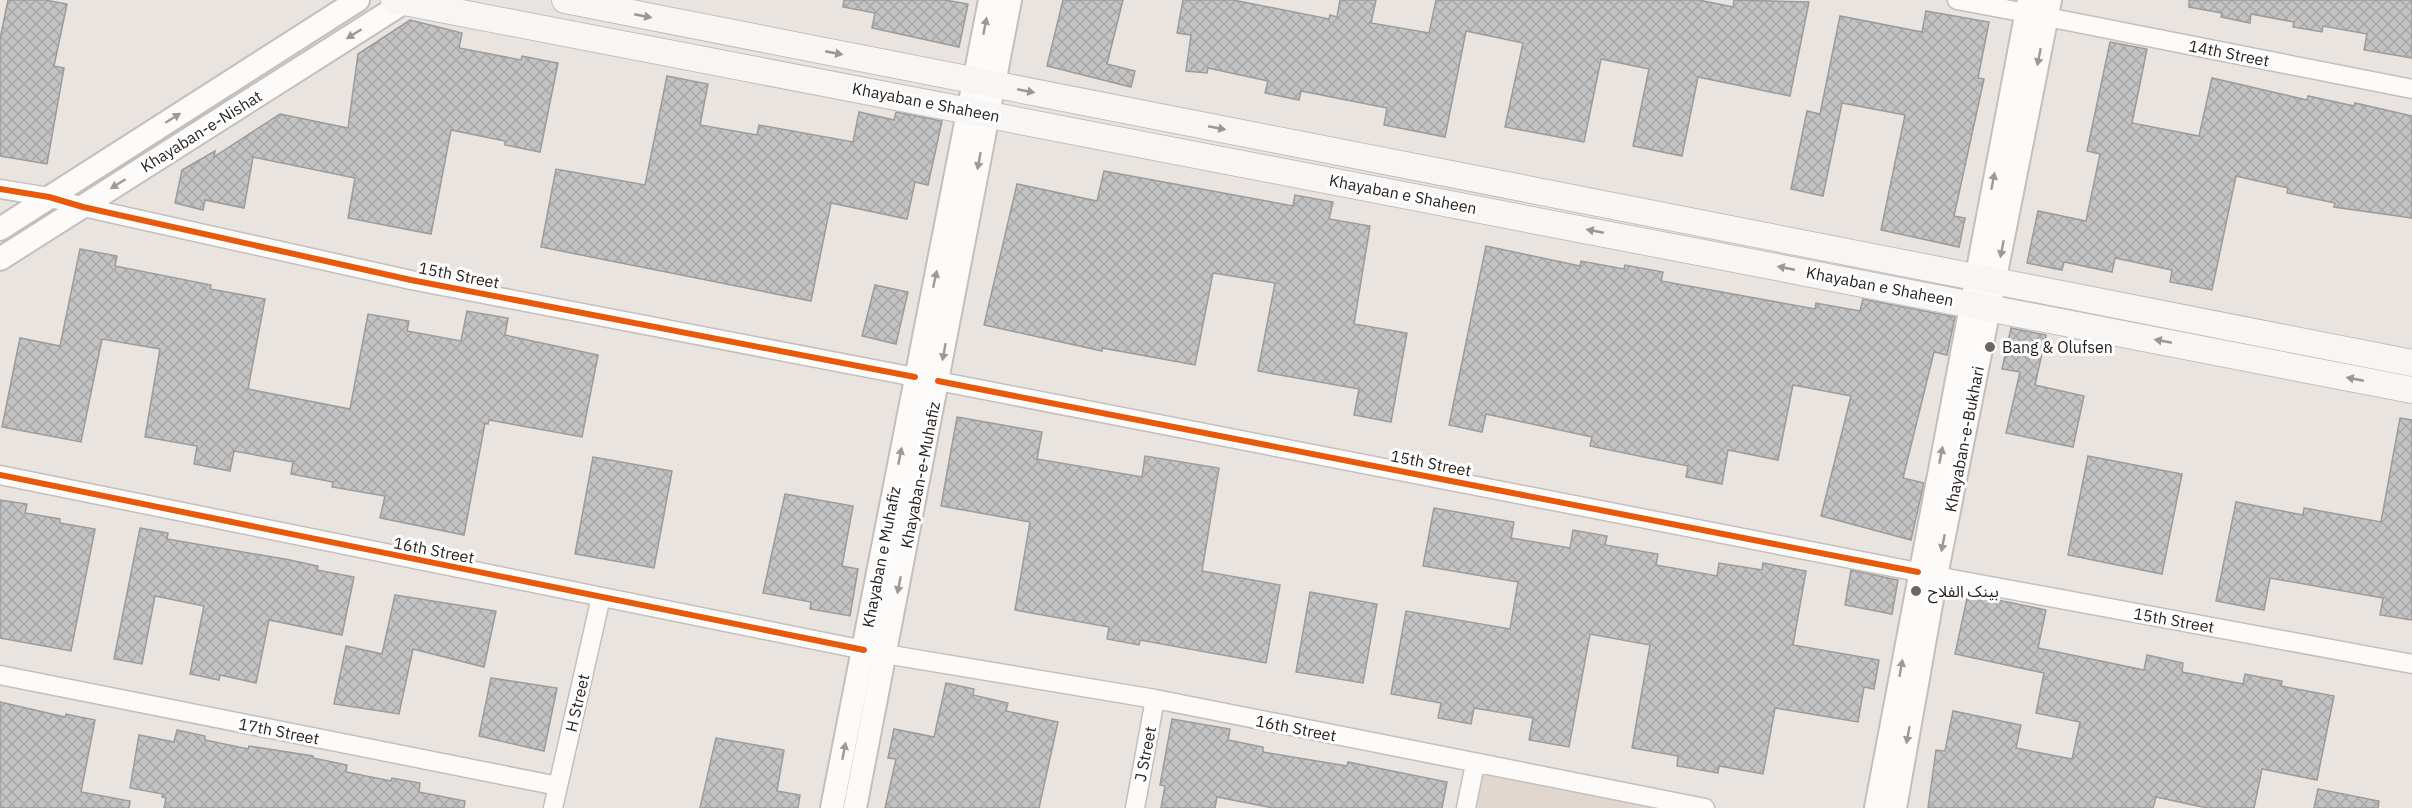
<svg xmlns="http://www.w3.org/2000/svg" width="2412" height="808" font-family="'IBM Plex Sans','Noto Sans Arabic',sans-serif">
  <defs>
    <pattern id="building-cross-hatch" width="8" height="8" patternUnits="userSpaceOnUse" patternTransform="scale(1.5)"><rect width="8" height="8" fill="#c4c3c3"/><path d="M0 0l8 8M0 8l8-8" fill="none" stroke="#a8a7a7"/></pattern>
  </defs>
  <rect width="100%" height="100%" fill="#e9e4e0"/>
  <!-- built -->
  <path fill="#e2d7cf" d="M1482 774 1662 808H1475Z"/>
  <!-- building -->
  <path fill="url(#building-cross-hatch)" stroke="#9c9b9a" stroke-width="1.5" d="M8 0H45L67 4 54 66 64 68 47 164 0 156V39Z
    M844 0H945L968 4 959 47 872 28 875 13 843 7Z
    M1063 0H1123L1107 64 1135 71 1131 87 1047 66Z
    M1183 0H1233L1329 19 1330 15 1337 17 1340 0H1376L1371 23 1429 33 1436 0H1699L1733 7 1734 0 1809 2 1790 96 1698 77 1682 156 1633 146 1649 69 1601 59 1584 142 1505 127 1523 43 1466 31 1445 137 1384 125 1387 108 1301 91 1299 100 1265 93 1268 81 1208 68 1207 73 1186 71 1191 35 1177 33Z
    M2189 0H2412V58L2364 50 2367 34 2323 26 2322 32 2293 27 2294 22 2251 14 2250 23 2221 17 2222 13 2189 7Z
    M1926 11 1989 22 1978 78 1984 79 1954 216 1965 218 1959 247 1881 230 1905 115 1842 103 1823 196 1791 189 1807 111 1820 114 1840 16 1922 32Z
    M410 20 462 33 459 48 521 60 522 56 558 63 540 152 505 145V141L451 130 431 234 348 218 355 178 253 157 244 208 205 200 203 210 175 203 182 170 215 151 214 157 280 114 348 128 358 54Z
    M2110 42 2147 49 2132 123 2199 136 2212 78 2307 100 2308 96 2354 106 2355 103 2412 116V218L2334 207 2335 203 2287 193 2288 188 2236 176 2212 290 2170 282 2172 270 2115 258 2112 272 2064 262 2062 270 2027 263 2038 211 2086 221 2100 154 2087 151Z
    M667 76 708 84 700 125 757 135 759 125 853 142 859 112 894 120 896 112 942 121 928 185 915 182 907 219 831 203 811 301 541 247 556 169 645 185Z
    M1104 171 1293 206 1295 195 1333 202 1329 219 1370 226 1354 324 1407 333 1391 422 1354 415 1359 389 1258 371 1275 283 1213 273 1195 365 1102 348V351L984 325 1017 184 1097 201Z
    M1486 246 1580 266 1581 261 1624 269 1625 265 1663 272 1661 281 1815 309 1816 303 1860 311 1863 299 1955 317 1947 355 1934 352 1903 478 1924 483 1911 540 1821 516 1851 396 1793 385 1778 460 1728 450 1722 484 1686 477 1688 466 1590 446 1592 437 1486 414 1482 432 1449 425Z
    M80 249 117 256 115 266 211 285 210 289 265 299 248 389 350 409 368 314 409 321 407 331 461 341 467 311 508 318 505 335 598 355 582 437 489 420 488 424 485 423 464 535 380 518 385 496 332 487 333 482 291 474 293 462 234 451 230 471 194 464 197 446 145 437 160 349 102 339 81 442 2 427 20 338 60 346Z
    M875 285 908 292 896 344 862 336Z
    M2011 328 2046 335 2035 385 2084 396 2073 447 2006 433 2020 372 2002 369Z
    M957 417 1042 432 1037 459 1142 477 1145 456 1219 468 1202 571 1280 585 1266 663 1140 640 1139 645 1107 639 1109 627 1015 610 1030 522 941 506Z
    M2400 418 2412 420V620L2380 615 2383 598 2270 578 2264 610 2216 601 2236 502 2303 515 2304 508 2381 522Z
    M2088 456 2182 474 2162 574 2068 555Z
    M593 457 672 471 654 568 575 554Z
    M785 494 853 506 842 566 858 569 850 616 810 609 811 602 763 593Z
    M0 500 27 504 25 513 60 519V523L95 529 71 651 0 638Z
    M1434 508 1514 522 1511 538 1570 548 1573 530 1607 536 1605 545 1658 554 1656 565 1717 576 1719 563 1762 570 1763 563 1806 571 1793 645 1879 660 1874 689 1864 687 1858 722 1775 708 1763 774 1719 766 1718 773 1677 766 1678 756 1632 748 1650 645 1590 634 1569 747 1529 740 1533 718 1474 708 1471 724 1438 718 1441 703 1391 694 1406 611 1510 629 1518 582 1423 566Z
    M140 528 168 533 167 539 290 560 318 566 317 570 354 577 342 635 269 620 256 683 220 675 219 680 190 674 204 606 155 596 142 664 114 659Z
    M1851 570 1898 580 1892 614 1845 605Z
    M1310 592 1377 604 1363 683 1296 672Z
    M1968 594 2046 610 2038 648 2144 670 2147 655 2183 663 2182 672 2243 684 2245 674 2282 681 2281 686 2334 696 2317 780 2262 769 2254 808H2207L2156 797 2153 808H1928L1936 750 1945 751 1953 711 2021 725 2016 748 2072 759 2080 722 2036 713 2044 673 1955 654Z
    M395 595 496 611 484 667 413 649 399 714 334 704 346 646 382 654Z
    M491 678 557 688 544 751 479 736Z
    M946 683 974 689 973 695 1008 703 1006 711 1058 722 1039 808H885L896 759 888 758 894 729 934 737Z
    M0 702 65 717 66 714 95 720 81 792 130 801 129 808H0Z
    M1172 719 1230 729 1228 740 1263 747V752L1347 766 1348 762 1447 782 1442 808H1273L1217 797 1215 808H1161L1165 786 1160 785Z
    M177 730 205 736V740L248 749 249 746 313 756V758L347 765 346 772 391 781 392 778 420 783 419 792 465 801 464 808H164L166 798 162 797 163 794 130 788 139 735 174 742Z
    M716 738 784 750 777 791 800 795 798 808H700Z
    M2318 789 2379 801 2378 808H2314Z"/>
  <g fill="none" stroke-linecap="round" stroke-linejoin="round">
    <!-- minor casing -->
    <g stroke="#c3bfbd" stroke-width="21">
      <path id="minor" d="M1957 0 2026 13
        M2047 17 2412 89
        M0 189 49 197 83 207 411 280 915 377
        M938 381 1918 572
        M0 475 864 650
        M1936 576 2412 664
        M885 654 1155 699 1705 808
        M0 675 558 786
        M553 808 601 597
        M1135 808 1155 699
        M1466 808 1475 764"/>
    </g>
    <!-- tertiary casing -->
    <g stroke="#c3bfbd" stroke-width="26">
      <path id="tertiary" d="M0 229 358 0
        M0 259 403 3
        M832 808 990 0
        M855 808 1010 0
        M1876 808 2029 0
        M1895 808 1936 576 2050 0"/>
    </g>
    <!-- secondary casing -->
    <g stroke="#c3bfbd" stroke-width="28">
      <path id="secondary" d="M394 0 2412 390
        M565 0 2412 363"/>
    </g>
    <!-- minor -->
    <use href="#minor" stroke="#fcfbfa" stroke-width="18"/>
    <!-- tertiary -->
    <use href="#tertiary" stroke="#fcfbfa" stroke-width="22"/>
    <!-- secondary -->
    <use href="#secondary" stroke="#f8f6f4" stroke-width="26"/>
    <!-- cycleway casing -->
    <g stroke="#fff" stroke-width="10">
      <path id="cycleway" d="M0 189 49 197 83 207 411 280 915 377
        M938 381 1918 572
        M0 475 864 650"/>
    </g>
    <!-- cycleway -->
    <use href="#cycleway" stroke="#e8590c" stroke-width="6"/>
  </g>
  <!-- one-way arrows -->
  <defs><path id="oneway-solid" d="M-6-.8H1V-3.2L6.5 0L1 3.2V.8H-6Z" transform="scale(1.5)"/></defs>
  <g fill="#9a9795">
    <use href="#oneway-solid" transform="translate(643 16) rotate(11)"/>
    <use href="#oneway-solid" transform="translate(834 53) rotate(11)"/>
    <use href="#oneway-solid" transform="translate(1026 91) rotate(11)"/>
    <use href="#oneway-solid" transform="translate(1217 128) rotate(11)"/>
    <use href="#oneway-solid" transform="translate(1595 231) rotate(-169)"/>
    <use href="#oneway-solid" transform="translate(1786 268) rotate(-169)"/>
    <use href="#oneway-solid" transform="translate(2163 341) rotate(-169)"/>
    <use href="#oneway-solid" transform="translate(2355 379) rotate(-169)"/>
  </g>
  <g fill="#9c9a98">
    <use href="#oneway-solid" transform="translate(985 26) rotate(-79)"/>
    <use href="#oneway-solid" transform="translate(354 34) rotate(148)"/>
    <use href="#oneway-solid" transform="translate(2039 57) rotate(101)"/>
    <use href="#oneway-solid" transform="translate(173 118) rotate(-32)"/>
    <use href="#oneway-solid" transform="translate(979 161) rotate(100)"/>
    <use href="#oneway-solid" transform="translate(1993 181) rotate(-79)"/>
    <use href="#oneway-solid" transform="translate(118 184) rotate(148)"/>
    <use href="#oneway-solid" transform="translate(2002 249) rotate(101)"/>
    <use href="#oneway-solid" transform="translate(935 279) rotate(-78)"/>
    <use href="#oneway-solid" transform="translate(944 352) rotate(100)"/>
    <use href="#oneway-solid" transform="translate(1941 455) rotate(-79)"/>
    <use href="#oneway-solid" transform="translate(900 456) rotate(-79)"/>
    <use href="#oneway-solid" transform="translate(1943 543) rotate(101)"/>
    <use href="#oneway-solid" transform="translate(899 585) rotate(101)"/>
    <use href="#oneway-solid" transform="translate(1901 668) rotate(-80)"/>
    <use href="#oneway-solid" transform="translate(1908 735) rotate(100)"/>
    <use href="#oneway-solid" transform="translate(844 751) rotate(-79)"/>
  </g>
  <!-- markers -->
  <g fill="#6b6763" stroke="#fff" stroke-width="2">
    <circle cx="1990" cy="347" r="6"/>
    <circle cx="1916" cy="591" r="6"/>
  </g>
  <g text-anchor="middle" stroke-width="6" stroke-linejoin="round" paint-order="stroke">
    <!-- street labels -->
    <g font-size="16" fill="#272320" stroke="#fff">
      <text transform="translate(2229 53) rotate(11)" y="6">14th Street</text>
      <text transform="translate(926 102) rotate(11)" y="6">Khayaban e Shaheen</text>
      <text transform="translate(201 131) rotate(-32)" y="6">Khayaban-e-Nishat</text>
      <text transform="translate(1403 194) rotate(11)" y="6">Khayaban e Shaheen</text>
      <text transform="translate(459 275) rotate(11)" y="6">15th Street</text>
      <text transform="translate(1880 286) rotate(11)" y="6">Khayaban e Shaheen</text>
      <text transform="translate(1964 439) rotate(-79)" y="6">Khayaban-e-Bukhari</text>
      <text transform="translate(1431 463) rotate(11)" y="6">15th Street</text>
      <text transform="translate(920 475) rotate(-79)" y="6">Khayaban-e-Muhafiz</text>
      <text transform="translate(434 550) rotate(11)" y="6">16th Street</text>
      <text transform="translate(881 557) rotate(-79)" y="6">Khayaban e Muhafiz</text>
      <text transform="translate(2174 620) rotate(10)" y="6">15th Street</text>
      <text transform="translate(577 703) rotate(-77)" y="6">H Street</text>
      <text transform="translate(1296 728) rotate(11)" y="6">16th Street</text>
      <text transform="translate(279 731) rotate(11)" y="6">17th Street</text>
      <text transform="translate(1145 754) rotate(-79)" y="6">J Street</text>
    </g>
    <!-- poi labels -->
    <g font-size="16" fill="#272320" stroke="#fff" text-anchor="start">
      <text x="2002" y="353">Bang &amp; Olufsen</text>
      <text x="1928" y="597">بینک الفلاح</text>
    </g>
  </g>
</svg>
